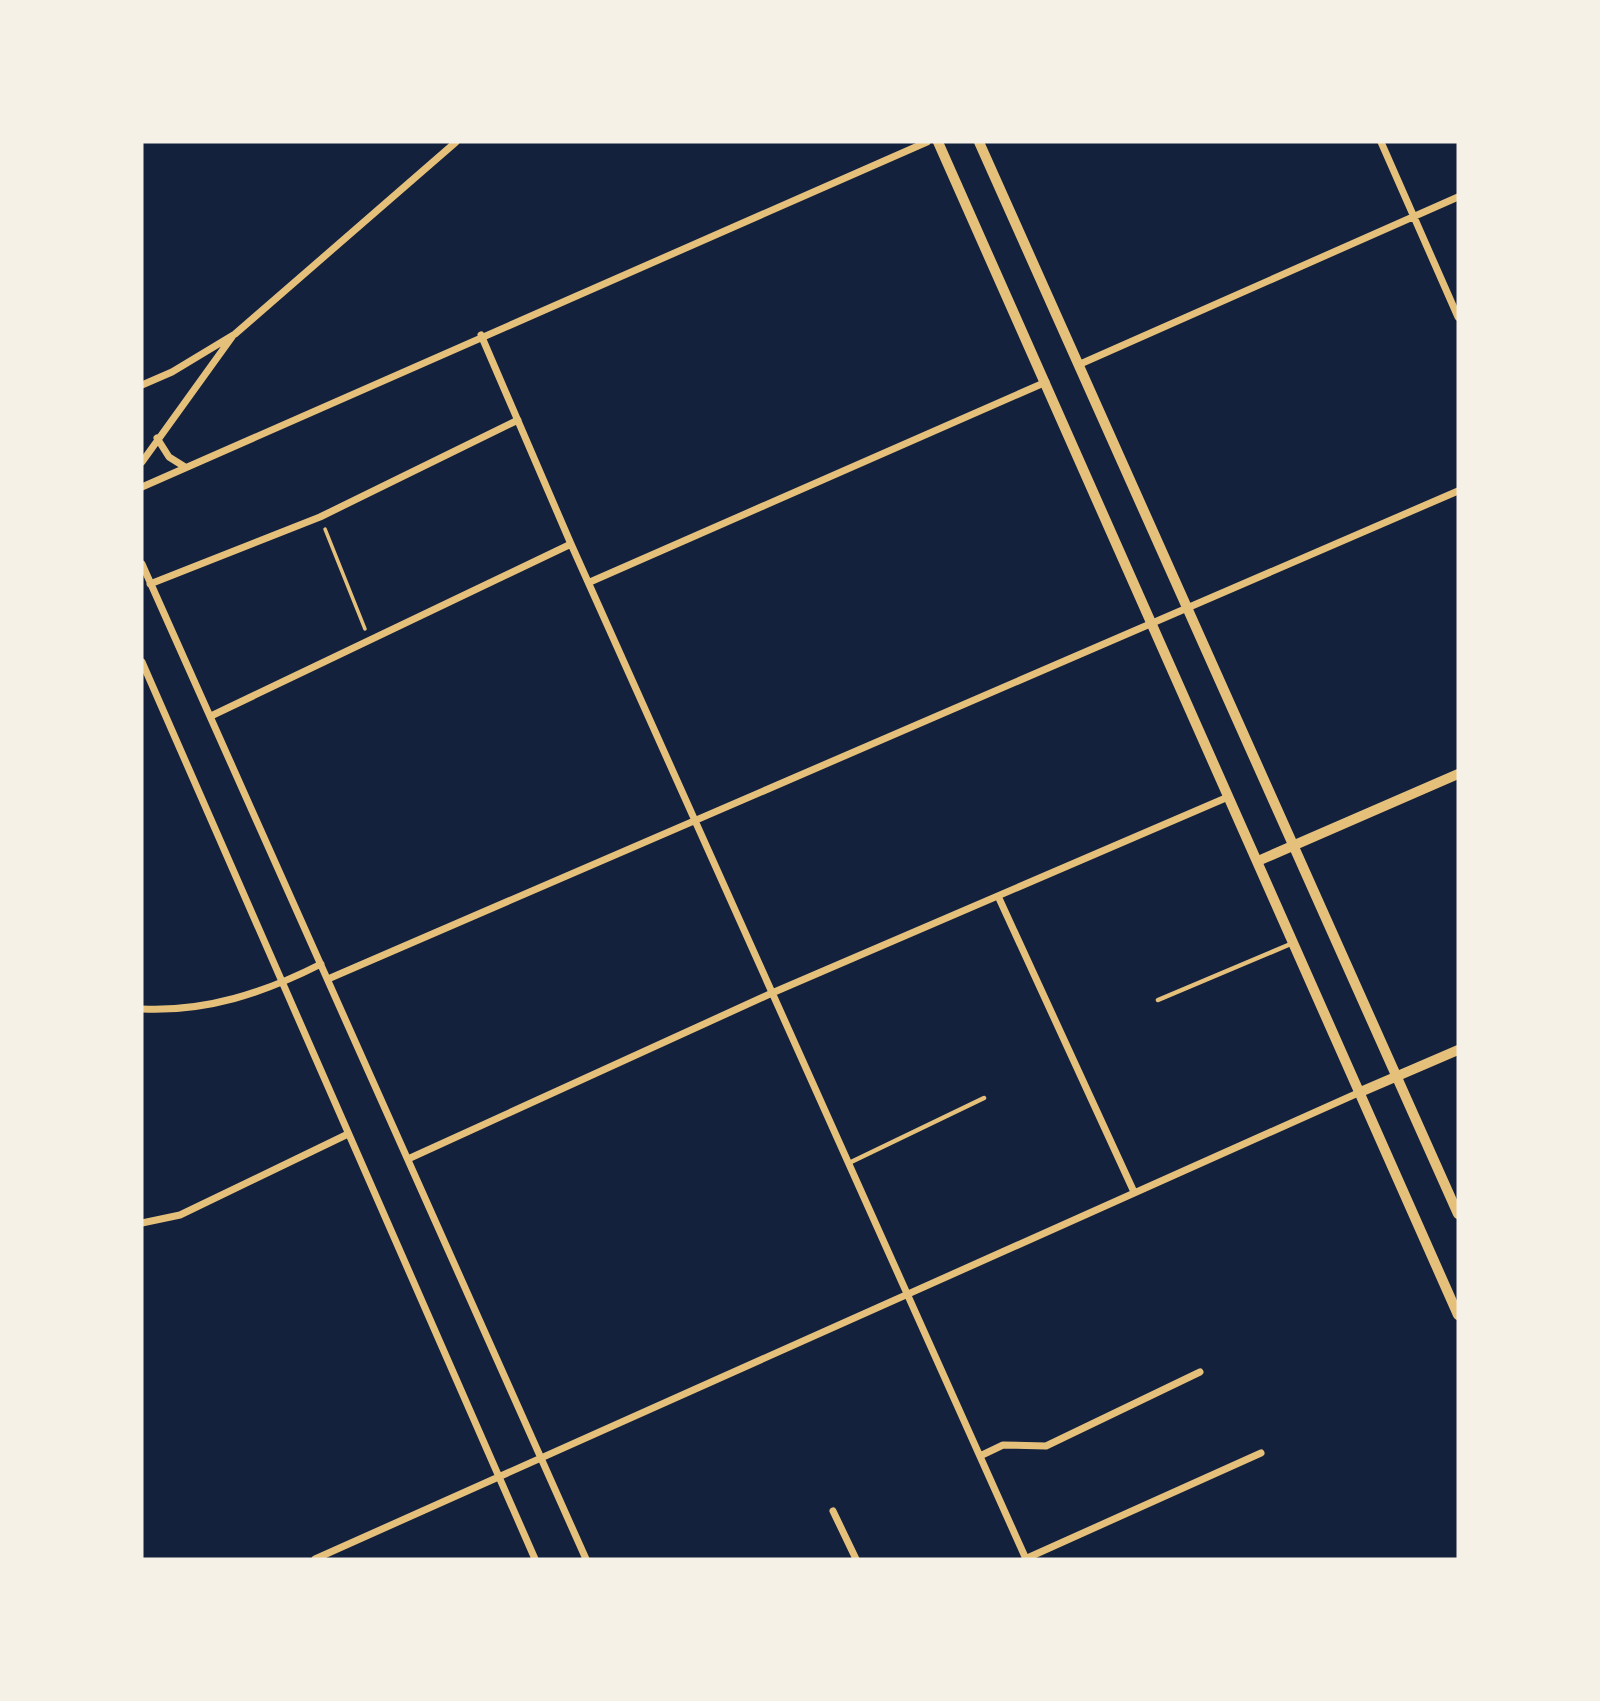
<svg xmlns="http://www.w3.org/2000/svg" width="1600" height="1701" font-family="Signika,sans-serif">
  <rect width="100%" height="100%" fill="#14213d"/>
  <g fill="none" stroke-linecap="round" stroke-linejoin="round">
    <!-- path -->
    <path stroke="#e5c07b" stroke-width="3.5" d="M325 529 365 629"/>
    <!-- service -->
    <path stroke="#e5c07b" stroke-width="4.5" d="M1158 1000 1293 943
      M849 1163 984 1098"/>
    <!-- minor -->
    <path stroke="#e5c07b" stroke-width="7" d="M1381 142 1458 317
      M481 335 571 544 1026 1559
      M1078 365 1458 197
      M142 385 172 372 235 334 456 142
      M157 438 169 457 185 467
      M142 462 232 337
      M142 487 927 142
      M142 564 586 1559
      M590 582 1046 382
      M150 584 320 517 518 420
      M142 662 535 1559
      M211 716 571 544
      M998 896 1134 1192
      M328 979 1458 491
      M142 1009C206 1012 264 993 321 964
      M408 1159 772 993 1228 797
      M142 1223 180 1215 348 1134
      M980 1456 1003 1445 1046 1446 1200 1372
      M833 1511 856 1559
      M315 1559 1358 1093
      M1025 1559 1261 1453"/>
    <!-- tertiary -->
    <path stroke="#e5c07b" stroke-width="10" d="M938 142 1458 1315
      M979 142 1458 1214
      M1258 861 1458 774
      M1358 1093 1458 1050"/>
  </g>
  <!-- border -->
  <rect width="1600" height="1701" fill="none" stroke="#f6f1e7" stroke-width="287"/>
</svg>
